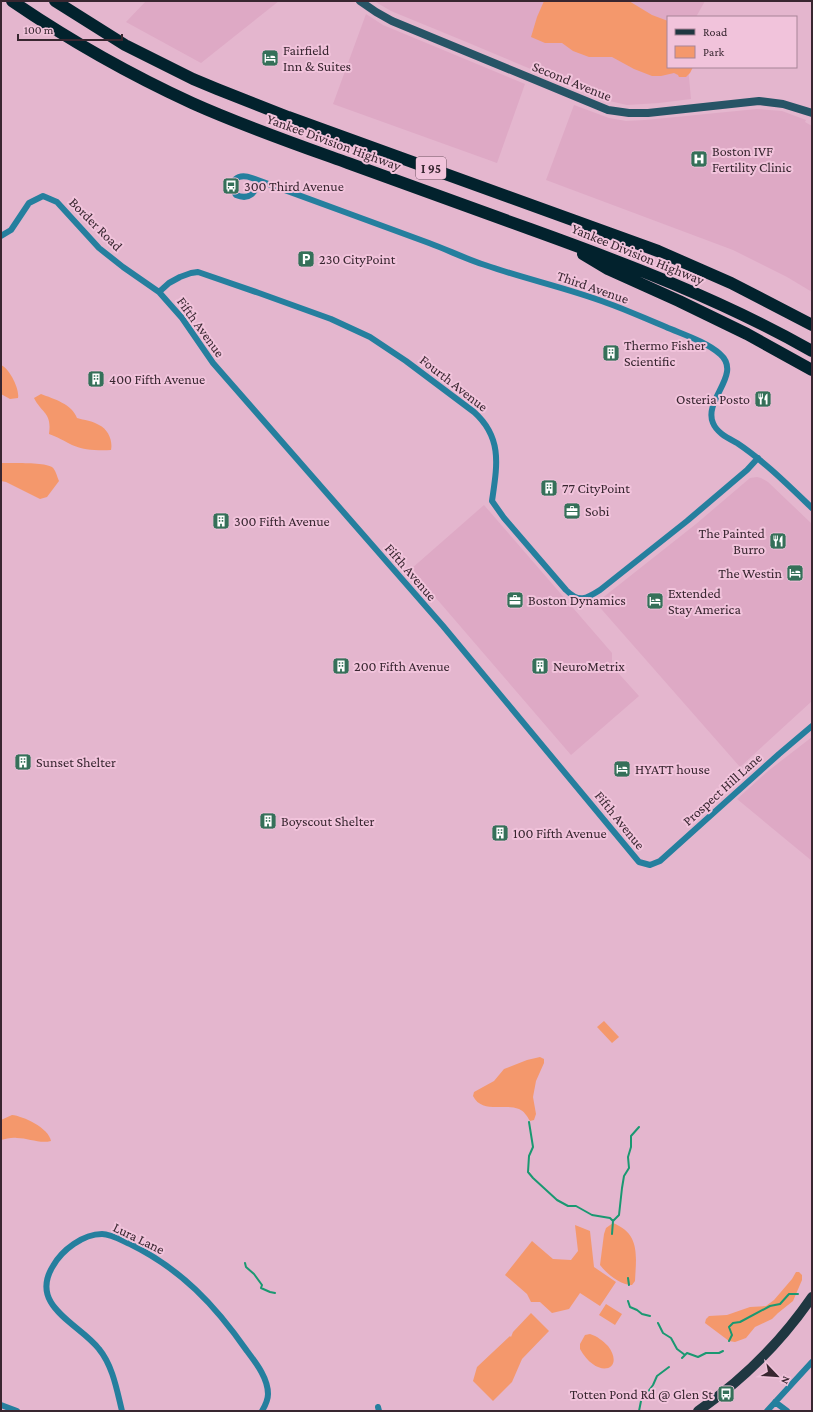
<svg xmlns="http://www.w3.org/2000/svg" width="813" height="1412" font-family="'Crimson Pro',serif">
  <rect width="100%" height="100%" fill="#e4b6ce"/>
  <!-- built -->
  <path fill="#dea9c5" d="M146 1H279L201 63 126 22Z
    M374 1H705L696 17H668V67H688L691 99 659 103 627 105 605 100 464 41 391 11Z
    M366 14 383 25 525 84 497 163 333 104Z
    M574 105 609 118 626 121 645 120 757 109 782 111 806 120 805 122 812 126V292L787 277 733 250 546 180Z
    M757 477 761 478 768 482 812 524V701L740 767 596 603 696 524 750 478Z
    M484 505 612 653V666L639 696 571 755 411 569Z
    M812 737V861L737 799 768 771Z"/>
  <!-- green -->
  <path fill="#f4986c" d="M544 1H629L652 15 668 21V67H693L690 73 686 77H679L678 75 674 73 661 76H652L634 69 612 57H589L573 51 562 43H545L531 37 537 17Z
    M1 365C9 368 20 389 18 398L10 399 1 394Z
    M41 394C54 399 72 404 77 418 84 420 93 421 99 425 108 429 113 441 111 450 99 451 83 450 72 445 64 441 58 437 49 434 52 412 42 414 34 398Z
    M1 463C11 463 45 462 52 467 56 470 57 477 59 481L47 497 40 499 6 482 1 481Z
    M604 1021 619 1037 612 1043 597 1027Z
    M540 1057 544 1059V1063L536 1081 533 1097 536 1114 534 1120 530 1121C527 1116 524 1111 519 1109 504 1103 482 1114 473 1096L474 1092 494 1081 504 1069 527 1060Z
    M12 1115C23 1116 49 1128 51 1141 40 1144 28 1138 17 1138 12 1137 6 1139 1 1140V1120Z
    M613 1223C641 1234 636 1257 635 1281L632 1285C620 1285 607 1274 600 1265L604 1234 606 1228Z
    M575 1225 590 1231 594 1267 616 1282 600 1306 580 1293 569 1309 552 1313 540 1302H531L527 1294 505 1275 532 1241 553 1259 571 1260 578 1251Z
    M796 1272H799L802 1275V1280L793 1301 778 1313 772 1319 755 1327 746 1338 735 1342 729 1341 705 1323 706 1319 709 1316 727 1315 750 1307 766 1306 774 1300 792 1279Z
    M606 1304 622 1314 615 1325 599 1315Z
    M531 1313 549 1331 522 1359 512 1382 493 1401 473 1381 477 1367 510 1336 511 1337 513 1332Z
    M590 1334C597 1336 603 1341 608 1346 626 1370 597 1380 580 1349V1344L585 1335Z"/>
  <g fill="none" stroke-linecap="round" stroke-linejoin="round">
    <!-- stream -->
    <path stroke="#1a9871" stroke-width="2" d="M529 1122 533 1147 529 1156 528 1172 533 1178 557 1200 568 1206H576L592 1215 610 1218 613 1221 612 1234
      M613 1221 619 1215 622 1188 624 1176 629 1168 628 1157 631 1147V1136L639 1127
      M245 1263 246 1267 254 1274 262 1285 261 1288 270 1292 275 1293
      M628 1278 629 1285
      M628 1301 630 1307 637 1310 642 1314 650 1316
      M658 1323 663 1333 671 1338 677 1349 685 1355
      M729 1341 732 1335 729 1327 733 1323 740 1322 770 1306 780 1304 789 1294H798
      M682 1358 687 1353 698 1357 706 1353H719L723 1351
      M639 1411 641 1401 653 1385 657 1376 669 1367"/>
    <!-- street -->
    <path stroke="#257f9e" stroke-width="6" d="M260 181C255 192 250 201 236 195 226 181 238 173 252 178 311 200 370 221 429 243 448 250 466 259 485 265 525 279 567 288 607 303 627 310 646 319 666 327 682 334 707 342 720 354 743 374 703 400 713 423 717 433 728 438 737 443 764 461 788 485 812 508
      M1 236 11 230 29 203 43 196 57 202 99 248 123 267 159 292 182 318 213 363 443 626 639 862 650 865 660 861 779 754 812 726
      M159 292 169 283 180 277 191 273 198 272 259 293 331 319 370 337 406 361 474 412C503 438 497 466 492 501L504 518 566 590C579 603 586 599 600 590L687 521 747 470 758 458
      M775 1402 787 1411
      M1 1405 17 1411
      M378 1407 379 1411
      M122 1411C117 1391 113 1366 99 1349 80 1324 28 1306 53 1266 62 1250 83 1234 102 1234 111 1234 121 1240 130 1244 181 1269 215 1305 247 1351 256 1363 268 1378 268 1394 268 1400 265 1406 262 1411
      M767 1411 812 1362"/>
    <!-- secondary -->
    <path stroke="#275466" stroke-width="8" d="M360 1 376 12 392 21 608 110 629 113H648L759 101 783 104 812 113"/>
    <!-- primary -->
    <path stroke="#1f3741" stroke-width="10" d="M698 1411C743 1380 781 1342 812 1297"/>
    <!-- highway -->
    <path stroke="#02222d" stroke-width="12" d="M12 1C69 40 129 74 192 103 243 126 295 144 348 163 408 185 469 207 530 229 627 264 722 300 812 351
      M55 1 125 45 193 79 217 89 288 117 658 251 731 283 812 325
      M583 254 608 269 679 301 747 334 812 370"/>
  </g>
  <!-- icons -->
  <defs>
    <g id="hotel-square" transform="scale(0.9)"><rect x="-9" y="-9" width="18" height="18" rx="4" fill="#357059" stroke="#f1c3db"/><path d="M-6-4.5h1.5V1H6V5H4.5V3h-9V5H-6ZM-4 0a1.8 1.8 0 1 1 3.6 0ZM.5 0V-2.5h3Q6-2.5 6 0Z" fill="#fff"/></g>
    <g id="hospital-square" transform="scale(0.9)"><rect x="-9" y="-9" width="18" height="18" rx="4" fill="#357059" stroke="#f1c3db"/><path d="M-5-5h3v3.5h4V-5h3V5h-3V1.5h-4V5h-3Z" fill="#fff"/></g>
    <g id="bus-square" transform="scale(0.9)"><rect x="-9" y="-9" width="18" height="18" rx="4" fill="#357059" stroke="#f1c3db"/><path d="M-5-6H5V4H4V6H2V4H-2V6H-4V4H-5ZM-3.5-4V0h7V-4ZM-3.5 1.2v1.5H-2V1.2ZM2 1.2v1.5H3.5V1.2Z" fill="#fff"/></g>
    <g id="parking-square" transform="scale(0.9)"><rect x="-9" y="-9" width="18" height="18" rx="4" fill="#357059" stroke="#f1c3db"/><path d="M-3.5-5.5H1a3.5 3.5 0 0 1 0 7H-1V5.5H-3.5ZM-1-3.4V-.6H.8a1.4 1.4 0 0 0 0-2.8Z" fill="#fff"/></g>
    <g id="building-square" transform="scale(0.9)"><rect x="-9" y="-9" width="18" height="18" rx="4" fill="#357059" stroke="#f1c3db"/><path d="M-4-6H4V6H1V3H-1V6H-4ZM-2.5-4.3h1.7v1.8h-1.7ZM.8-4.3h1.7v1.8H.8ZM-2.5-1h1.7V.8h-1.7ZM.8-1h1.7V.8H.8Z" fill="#fff"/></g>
    <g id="restaurant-square" transform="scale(0.9)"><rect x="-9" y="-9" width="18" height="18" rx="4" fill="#357059" stroke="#f1c3db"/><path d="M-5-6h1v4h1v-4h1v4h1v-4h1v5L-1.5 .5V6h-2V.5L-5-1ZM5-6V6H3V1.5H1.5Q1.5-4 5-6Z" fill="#fff"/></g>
    <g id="office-square" transform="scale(0.9)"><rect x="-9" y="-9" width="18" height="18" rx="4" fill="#357059" stroke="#f1c3db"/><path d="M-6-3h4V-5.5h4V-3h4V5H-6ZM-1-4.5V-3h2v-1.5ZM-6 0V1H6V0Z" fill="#fff"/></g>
  </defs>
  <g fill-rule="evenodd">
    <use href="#hotel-square" x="270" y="58"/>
    <use href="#hospital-square" x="699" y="159"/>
    <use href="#bus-square" x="231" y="186"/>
    <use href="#parking-square" x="306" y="259"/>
    <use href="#building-square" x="611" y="353"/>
    <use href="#building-square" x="96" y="379"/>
    <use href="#restaurant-square" x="763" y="399"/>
    <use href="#building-square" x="549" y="488"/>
    <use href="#office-square" x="572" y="511"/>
    <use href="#building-square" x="221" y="521"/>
    <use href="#restaurant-square" x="778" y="541"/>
    <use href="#hotel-square" x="795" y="573"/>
    <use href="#office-square" x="515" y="600"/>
    <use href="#hotel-square" x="655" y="601"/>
    <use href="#building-square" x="341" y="666"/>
    <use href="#building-square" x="540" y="666"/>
    <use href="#building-square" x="23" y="762"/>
    <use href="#hotel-square" x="622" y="769"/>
    <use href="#building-square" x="268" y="821"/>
    <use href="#building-square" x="500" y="833"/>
    <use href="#bus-square" x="726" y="1394"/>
  </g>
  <g text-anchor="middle" stroke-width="4" stroke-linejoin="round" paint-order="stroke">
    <!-- shield labels -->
    <rect fill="#f1c3db" stroke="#705563" stroke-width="1" x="416" y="157" width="30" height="22" rx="3"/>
    <g font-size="13" font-weight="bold" fill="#382630">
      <text x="431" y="173">I 95</text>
    </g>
    <!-- poi labels -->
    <g font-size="14" fill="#382630" stroke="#f1c3db" text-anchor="start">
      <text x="283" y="55">Fairfield<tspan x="283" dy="16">Inn &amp; Suites</tspan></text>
      <text x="712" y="156">Boston IVF<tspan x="712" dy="16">Fertility Clinic</tspan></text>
      <text x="244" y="191">300 Third Avenue</text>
      <text x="319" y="264">230 CityPoint</text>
      <text x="624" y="350">Thermo Fisher<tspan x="624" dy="16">Scientific</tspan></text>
      <text x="109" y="384">400 Fifth Avenue</text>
      <text x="750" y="404" text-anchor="end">Osteria Posto</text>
      <text x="562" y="493">77 CityPoint</text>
      <text x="585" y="516">Sobi</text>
      <text x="234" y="526">300 Fifth Avenue</text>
      <text x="765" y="538" text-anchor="end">The Painted<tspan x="765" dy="16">Burro</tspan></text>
      <text x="782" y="578" text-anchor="end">The Westin</text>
      <text x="668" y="598">Extended<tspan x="668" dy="16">Stay America</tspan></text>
      <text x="528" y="605">Boston Dynamics</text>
      <text x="354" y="671">200 Fifth Avenue</text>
      <text x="553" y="671">NeuroMetrix</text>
      <text x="36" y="767">Sunset Shelter</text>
      <text x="635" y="774">HYATT house</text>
      <text x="281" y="826">Boyscout Shelter</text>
      <text x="513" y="838">100 Fifth Avenue</text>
      <text x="713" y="1399" text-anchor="end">Totten Pond Rd @ Glen St</text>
    </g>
    <!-- street labels -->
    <g font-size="14" fill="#382630" stroke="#f1c3db">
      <text transform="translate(572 81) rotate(22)" y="5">Second Avenue</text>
      <text transform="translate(334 142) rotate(20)" y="5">Yankee Division Highway</text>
      <text transform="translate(96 224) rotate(45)" y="5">Border Road</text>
      <text transform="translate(638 254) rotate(22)" y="5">Yankee Division Highway</text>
      <text transform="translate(593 287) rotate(19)" y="5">Third Avenue</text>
      <text transform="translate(201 327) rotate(54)" y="5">Fifth Avenue</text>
      <text transform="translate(454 383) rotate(38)" y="5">Fourth Avenue</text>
      <text transform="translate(411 572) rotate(49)" y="5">Fifth Avenue</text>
      <text transform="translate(722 789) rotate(-42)" y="5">Prospect Hill Lane</text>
      <text transform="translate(620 820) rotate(51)" y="5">Fifth Avenue</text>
      <text transform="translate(139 1238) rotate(26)" y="5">Lura Lane</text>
    </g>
  </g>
  <!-- border -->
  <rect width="813" height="1412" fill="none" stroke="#382630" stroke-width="4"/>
  <!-- legend -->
  <rect x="667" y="16" width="130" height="52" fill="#f1c3db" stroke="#a78497"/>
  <rect x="675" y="29" width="20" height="6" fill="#1f3741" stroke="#a78497"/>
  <text x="703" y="36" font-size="12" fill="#382630">Road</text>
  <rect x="675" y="46" width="20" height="12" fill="#f4986c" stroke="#a78497"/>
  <text x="703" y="56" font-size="12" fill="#382630">Park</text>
  <!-- north arrow -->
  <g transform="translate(777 1376) rotate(115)" stroke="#f1c3db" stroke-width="3" paint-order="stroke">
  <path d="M0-3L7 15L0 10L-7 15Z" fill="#382630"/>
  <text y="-6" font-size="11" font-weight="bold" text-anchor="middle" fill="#382630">N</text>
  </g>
  <!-- scale -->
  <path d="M18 34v6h104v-6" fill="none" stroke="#382630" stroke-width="2"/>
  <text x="24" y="34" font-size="12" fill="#382630" stroke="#f1c3db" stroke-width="3" paint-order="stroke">100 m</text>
</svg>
